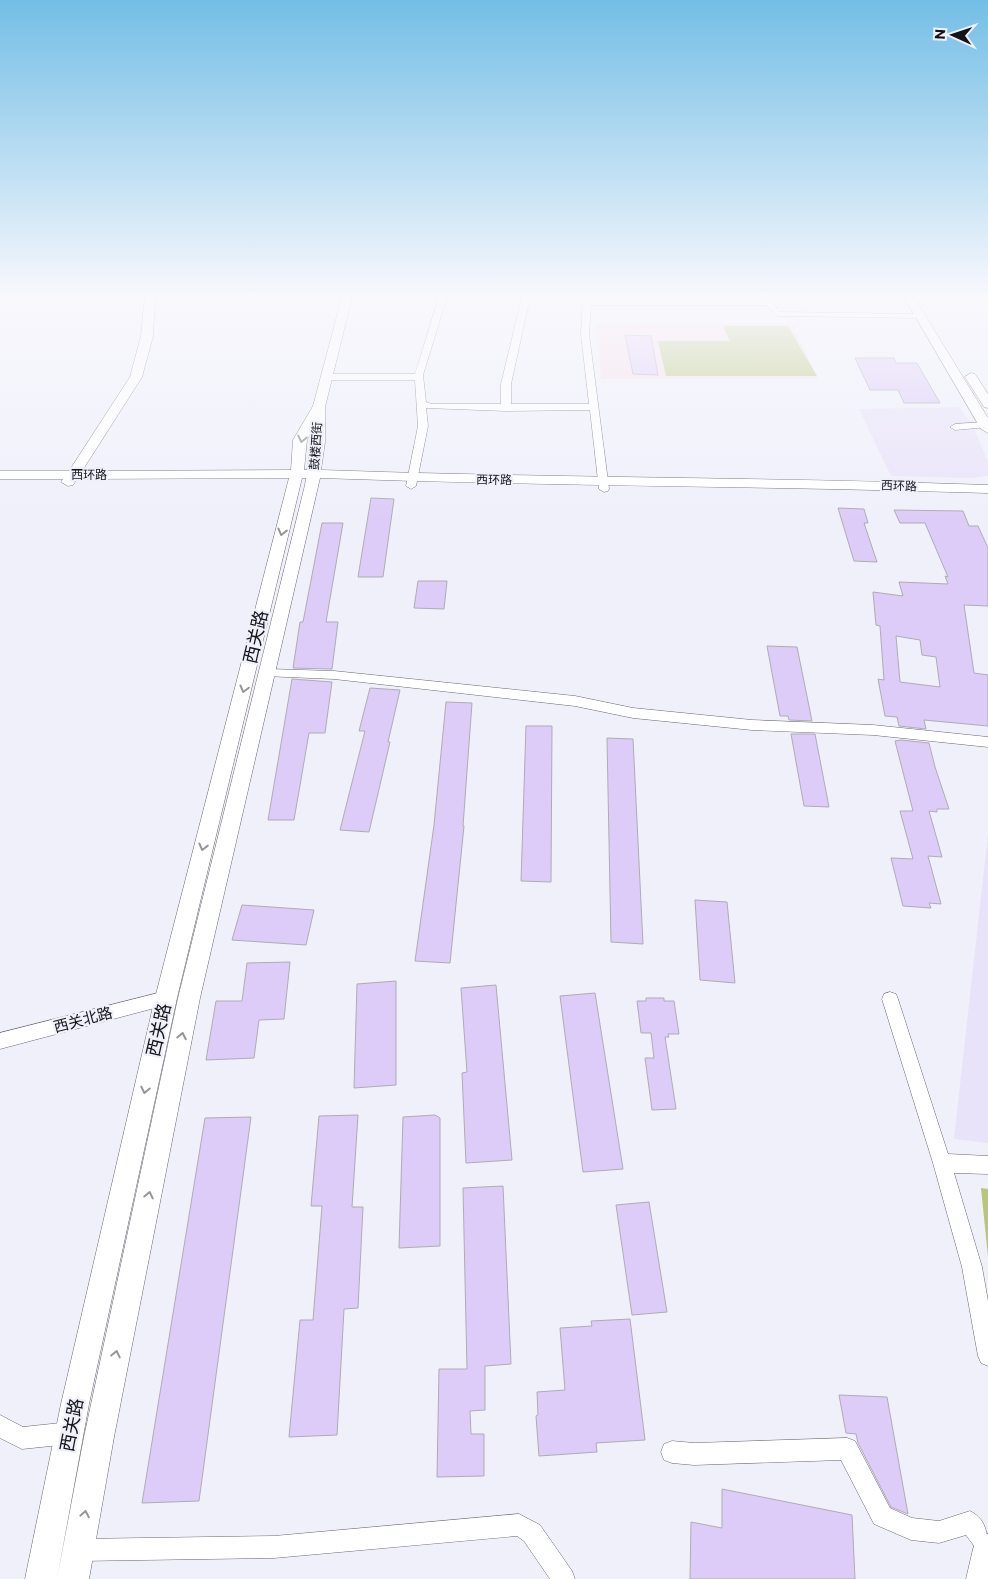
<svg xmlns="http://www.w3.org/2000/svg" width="988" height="1579" font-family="Commissioner,'Noto Sans SC',sans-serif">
  <rect width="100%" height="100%" fill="#eff0fa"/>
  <!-- commercial -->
  <path fill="#e9e3f9" d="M960 407 974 429 988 462V476L971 478 891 476 859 409Z
    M988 834V1143L954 1139Z"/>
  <!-- education -->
  <path fill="#f8dfe8" d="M792 323 818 379H601L597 324Z"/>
  <!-- green -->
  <path fill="#b9c57d" d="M723 326H788L817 376H666L658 341H730Z
    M981 1188 988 1189V1257Z"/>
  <!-- building -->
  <path fill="#ddccf7" stroke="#afabb5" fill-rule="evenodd" d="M625 335 651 336 658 375 633 374Z
    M855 358H894L896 363H917L940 403H904L898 390H870Z
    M371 498 394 499 383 577H358Z
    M838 508 864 509 868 523H864L877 562 854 561Z
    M894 510 963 511 969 526H978L988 548V606L964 605 974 673 988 675V726L924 720 926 729 899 726 897 717 885 716 878 679 884 680 880 626 876 625 873 592 903 596 899 582 948 584 945 576 948 577 925 523H900ZM896 636 920 640 922 655 936 657 940 687 900 682Z
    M322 523H343L326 622H338L332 669 293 668 300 622H303Z
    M418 581H447L444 609 414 608Z
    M767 646 797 647 812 721 789 720 788 716H780Z
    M292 679 332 682 325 733H309L294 820H268Z
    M370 688 400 690 388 742H390L369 832 340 830 365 731H359Z
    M446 702 472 703 463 826H464L450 963 415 961 434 825Z
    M526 726H552L551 882 521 881Z
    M791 734H815L829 807 804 806Z
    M607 738 633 739 643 944 611 942Z
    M901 740 929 743 935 767 949 809H937V812L929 811 942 857 928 856 941 904 929 903 931 908 903 906 891 858 913 859 900 811H913L895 741Z
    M695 900 727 902 735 983 700 980Z
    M242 905 314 910 306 945 232 940Z
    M290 962 284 1019 259 1020 254 1058 206 1060 216 1001H242L247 963Z
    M396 981V1085L354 1088 357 984Z
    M496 985 512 1160 466 1163 462 1073 467 1072 461 988Z
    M595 993 623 1169 583 1172 560 996Z
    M646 998H664V1001H674L679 1034H668L669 1037H665L676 1109 652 1110 645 1058H654L651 1033H641L637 1001H646Z
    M358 1115 352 1207H363L358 1308 344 1309 337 1435 289 1437 300 1320H313L322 1206H311L319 1116Z
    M435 1115 440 1118V1246L399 1248 403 1117Z
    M251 1117 199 1501 142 1503 205 1118Z
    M503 1186 511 1364 485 1366V1410L470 1411 471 1434H484V1476L437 1477 439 1369H467L463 1188Z
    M649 1202 667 1312 632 1315 616 1205Z
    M630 1319 645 1440 596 1443 597 1452 539 1456 536 1416 538 1415 537 1392 565 1390 560 1328 592 1326 591 1321Z
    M839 1395 887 1397 908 1514 891 1507 858 1443 856 1434 846 1433Z
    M722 1489 852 1515 855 1579H690L691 1522 722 1528Z"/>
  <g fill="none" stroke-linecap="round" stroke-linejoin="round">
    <!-- street casing -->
    <g stroke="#66666f" stroke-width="1">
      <path id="street" d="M439 297H447L423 375 426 402 432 404H501V384L522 297H530L511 384V404H589L581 334 583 297H591V301H763L762 297H770L772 302 780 312 920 314 924 316 920 318 778 316 766 305H591L589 334 609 489 608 491 604 492 599 489 590 410 506 411 426 408 428 426 416 486 411 489 406 486 418 426 415 380H326L322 377 326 374H415Z
        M985 422 988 423V427L955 430 950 427 955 424Z
        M268 669 334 671 575 696 633 708 752 720 873 725 988 737V747L873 735 752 730 633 718 575 706 334 679 264 676 262 673 264 670Z
        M166 991 172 993 174 998 172 1003 166 1005 0 1049V1033Z
        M890 992 896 994 898 999 948 1154 988 1156V1174L954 1173 982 1267 988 1301V1366L981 1363 978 1356 962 1267 933 1163 882 999 884 994Z
        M0 1415 23 1427 70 1422 78 1425 81 1433 78 1441 70 1444 22 1449 0 1438Z
        M847 1438 855 1441 890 1508 912 1518 939 1521 970 1511C988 1520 988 1537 988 1557L980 1554 966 1535 939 1543 911 1540 874 1524 841 1460 694 1465 672 1463 664 1460 661 1452 664 1444 672 1441 694 1443Z
        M519 1514 540 1525 572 1571 575 1579H550L524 1541 517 1536 274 1558 78 1561 70 1558 67 1550 70 1542 78 1539 274 1536Z"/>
    </g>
    <!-- secondary casing -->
    <g stroke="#66666f" stroke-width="1">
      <path id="secondary" d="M145 297H155L153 336 142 377 82 471 291 470 293 440 313 406 342 297H352L325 407V442L321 470C543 478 766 477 988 485V493C765 486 542 486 320 478L200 998 114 1437 89 1579H57L84 1437 178 998 305 485 306 478H302L177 998 89 1404 57 1579H25L61 1404 155 998 289 478 77 479 73 485 68 486 61 482 63 479H0V471H69L130 377 141 336ZM312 431 307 470H304L307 440Z
        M904 297H914L988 418V433L981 429Z
        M971 373 975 374 988 394V408L984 407 965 377Z
        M988 1534V1579H966L973 1549 977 1538Z"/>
    </g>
    <!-- street -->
    <use href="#street" fill="#fff" fill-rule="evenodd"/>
    <!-- secondary -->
    <use href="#secondary" fill="#fff" fill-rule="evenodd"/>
  </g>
  <!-- one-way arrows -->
  <defs><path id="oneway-chevron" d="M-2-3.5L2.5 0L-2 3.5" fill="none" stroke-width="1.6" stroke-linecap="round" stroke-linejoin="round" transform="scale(1.25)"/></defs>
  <g stroke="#959697">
    <use href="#oneway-chevron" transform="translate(302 439) rotate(102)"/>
    <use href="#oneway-chevron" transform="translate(282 532) rotate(104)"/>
    <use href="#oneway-chevron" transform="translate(244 689) rotate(105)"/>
    <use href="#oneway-chevron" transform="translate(203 847) rotate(104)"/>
    <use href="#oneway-chevron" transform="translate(182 1036) rotate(-79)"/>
    <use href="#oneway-chevron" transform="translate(145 1090) rotate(102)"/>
    <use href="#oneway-chevron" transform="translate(149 1195) rotate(-78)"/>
    <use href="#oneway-chevron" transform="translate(116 1354) rotate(-78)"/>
    <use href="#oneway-chevron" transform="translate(85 1514) rotate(-80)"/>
  </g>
  <!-- sky -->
  <linearGradient id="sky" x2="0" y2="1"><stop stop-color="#73bee6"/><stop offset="0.57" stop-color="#f8f8fd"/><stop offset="1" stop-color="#f8f8fd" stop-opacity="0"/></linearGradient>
  <rect width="988" height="518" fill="url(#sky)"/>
  <g text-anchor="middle" stroke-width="4.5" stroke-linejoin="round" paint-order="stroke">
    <!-- far-street labels -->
    <g font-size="12" fill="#141518" stroke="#eff0fa">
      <text transform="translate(316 446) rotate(-86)" y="4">鼓楼西街</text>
      <text x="89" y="479">西环路</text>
      <text transform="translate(494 480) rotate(1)" y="4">西环路</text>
      <text transform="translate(899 486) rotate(2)" y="4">西环路</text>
    </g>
    <!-- street labels -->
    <g font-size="15" fill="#141518" stroke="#eff0fa">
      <text transform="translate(83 1020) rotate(-15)" y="5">西关北路</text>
    </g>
    <!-- near-street labels -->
    <g font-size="18" fill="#141518" stroke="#eff0fa">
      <text transform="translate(256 637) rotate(-77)" y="6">西关路</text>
      <text transform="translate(159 1030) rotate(-77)" y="6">西关路</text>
      <text transform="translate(72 1425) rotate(-79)" y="6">西关路</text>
    </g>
  </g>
  <!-- north arrow -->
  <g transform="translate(953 35) rotate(273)" stroke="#eff0fa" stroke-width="4" paint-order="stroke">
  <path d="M0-4L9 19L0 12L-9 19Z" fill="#141518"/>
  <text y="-8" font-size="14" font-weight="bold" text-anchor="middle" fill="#141518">N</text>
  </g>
</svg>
